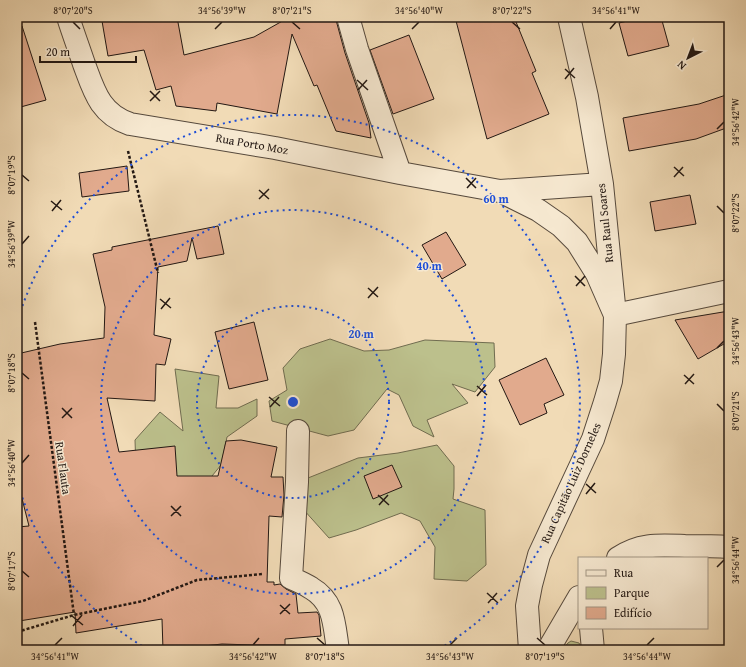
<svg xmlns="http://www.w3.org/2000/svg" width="746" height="667" font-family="'Gentium Book Plus',serif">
  <rect width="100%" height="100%" fill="#f1dbb6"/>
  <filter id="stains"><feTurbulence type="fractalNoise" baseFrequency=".005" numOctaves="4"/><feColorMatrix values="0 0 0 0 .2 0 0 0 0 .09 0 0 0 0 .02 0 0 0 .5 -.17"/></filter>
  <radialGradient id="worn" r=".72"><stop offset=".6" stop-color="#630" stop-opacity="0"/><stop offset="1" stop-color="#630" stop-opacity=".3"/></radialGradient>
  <!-- green -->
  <path fill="#bcc08c" stroke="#706c50" d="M330 339 364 351 389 350 425 340 494 343 495 367 475 392 452 384 468 403 427 420 434 437 413 426 399 395 387 389 354 430 328 436 272 421 269 401 287 390 283 368 300 349Z
    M175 369 219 376 216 408H238L257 399V416L227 437 221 465 212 476 204 490 137 500 135 440 160 412 183 431Z
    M437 445 454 466V489L453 499 485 510 486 565 467 581 434 579 435 547 420 521 401 513 356 530 329 538 303 509 308 478 358 458 398 453Z
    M571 641 579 643 583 650H562L568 643Z"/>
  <!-- building -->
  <path fill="#e1aa8d" stroke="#231813" d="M121 17H177L184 55 254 37 286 19 285 17H336V20L345 53 369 123 371 138 336 131 317 85 314 86 292 34 277 114 217 103 216 111 176 106 171 86 156 90 144 50 108 56 102 21Z
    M455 17H514L536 71 532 73 549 114 487 139Z
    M644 17H661L669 46 628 56 619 23Z
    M22 26 46 100 17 108V27Z
    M409 35 434 99 393 114 370 50Z
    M729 94V127L696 139 629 151 623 118 699 104Z
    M127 166 129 191 82 197 79 173Z
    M690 195 696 224 655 231 650 202Z
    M218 226 224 254 197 259 192 238 187 261 158 267 154 335 171 339 165 365 156 364 155 401 107 398 119 452 175 446 177 476H218L226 441 241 440 277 447 271 477H283L284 495 282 517 269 516 267 582H274V585L280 584 286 589 296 594 298 613 317 612 319 615 321 636 285 639V645H253L222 644 195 647V650H163L162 619 76 633 75 612 19 621 17 607V527L29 526 17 479V354L60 344 104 338 105 307 93 254 112 250V247Z
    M446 232 466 265 442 279 422 245Z
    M729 311V341L698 359 675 320Z
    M254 322 268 380 229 389 215 332Z
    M546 358 564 395 544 404 547 413 520 425 499 380Z
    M392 465 402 487 373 499 364 476Z"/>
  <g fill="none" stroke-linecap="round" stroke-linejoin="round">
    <!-- minor casing -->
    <g stroke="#56493c" stroke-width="24">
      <path id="minor" d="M68 17C73 33 79 49 84 64 94 91 100 114 130 124L275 148 400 173 500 191 538 210 561 226 577 242 597 274 615 315
        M348 17 357 49 400 173
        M500 191 602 184
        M615 315 729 291
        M298 431 297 482 291 578C298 581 305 584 311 588 335 602 334 625 338 650
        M618 558C640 543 660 545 685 546 700 546 714 546 729 547
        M591 628 593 650
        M530 650 527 606 531 585 539 555 593 439 605 402 611 381 614 354 615 315 602 184 587 97 569 17
        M548 650 579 597"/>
    </g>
    <!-- path -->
    <path stroke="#231813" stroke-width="2.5" stroke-dasharray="3 2" stroke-linecap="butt" d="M128 151 158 273
      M35 322 74 615
      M17 632 74 615 143 601 197 580 263 574"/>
    <!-- minor -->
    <use href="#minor" stroke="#f6e8d0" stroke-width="22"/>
  </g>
  <!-- ticks -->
  <path fill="none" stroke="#231813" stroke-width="1.5" d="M73 22 80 29M292 22 300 29M512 22 520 29M215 29 222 22M412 29 419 22M610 29 616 22M565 69 575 78M565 79 574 68M357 80 368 90M358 90 367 80M150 91 160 101M150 101 160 91M717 129 724 122M674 167 684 176M22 175 29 181M674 177 683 167M466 178 476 188M467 188 476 178M259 190 269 199M259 199 269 189M51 201 62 210M717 206 724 213M52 211 61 200M22 244 29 236M575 276 585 286M576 286 585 276M368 288 378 297M368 298 378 287M160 299 171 308M161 309 170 298M717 348 724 341M22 373 29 379M684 375 694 384M685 384 694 374M477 386 487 395M477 396 486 385M269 397 280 406M717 404 724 411M270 407 279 397M62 408 72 418M62 418 72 408M22 463 29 455M586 484 596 493M586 494 595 483M378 495 389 505M379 505 388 495M171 506 181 516M171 516 181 506M717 567 724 560M22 571 29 577M487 593 498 603M488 603 497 593M280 605 290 614M280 614 290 604M72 616 83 625M73 626 82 615M317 638 325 645M537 638 545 645M55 645 62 638M253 645 259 638M450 645 457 638M647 645 654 638"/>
  <!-- distance rings -->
  <g fill="none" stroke="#1d4ed8" stroke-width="2" stroke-dasharray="2 4">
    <circle cx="293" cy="402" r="96"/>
    <circle cx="293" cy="402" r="192"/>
    <path d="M147 649A287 287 0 0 1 17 481M17 323A287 287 0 1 1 439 649"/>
  </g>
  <g text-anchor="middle" stroke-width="3" stroke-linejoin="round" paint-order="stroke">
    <!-- street labels -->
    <g font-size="12" fill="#231813" stroke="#f6e8d0">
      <text transform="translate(252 144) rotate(10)" y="4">Rua Porto Moz</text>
      <text transform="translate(605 223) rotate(-96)" y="4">Rua Raul Soares</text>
      <text transform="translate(63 468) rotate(82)" y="4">Rua Flauta</text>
      <text transform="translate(571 483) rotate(-66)" y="4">Rua Capitão Luiz Dorneles</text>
    </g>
  </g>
  <circle cx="293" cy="402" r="6" fill="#1d4ed8" stroke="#f6e8d0" stroke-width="2"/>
  <g font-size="12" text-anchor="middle" font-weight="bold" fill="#1d4ed8" stroke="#f6e8d0" stroke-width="3" stroke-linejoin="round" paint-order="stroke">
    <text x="496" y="203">60 m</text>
    <text x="429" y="270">40 m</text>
    <text x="361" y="338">20 m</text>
  </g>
  <!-- margin -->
  <rect width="746" height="667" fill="none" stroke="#f1dbb6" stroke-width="44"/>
  <!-- legend -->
  <rect x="578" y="557" width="130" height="72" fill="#f6e8d0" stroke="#a29584"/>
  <rect x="586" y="570" width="20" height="6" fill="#f6e8d0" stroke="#a29584"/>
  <text x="614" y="577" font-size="12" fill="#231813">Rua</text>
  <rect x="586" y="587" width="20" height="12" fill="#bcc08c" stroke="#a29584"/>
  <text x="614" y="597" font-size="12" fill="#231813">Parque</text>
  <rect x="586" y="607" width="20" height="12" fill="#e1aa8d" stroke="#a29584"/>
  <text x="614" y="617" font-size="12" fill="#231813">Edifício</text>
  <!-- north arrow -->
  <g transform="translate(688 58) rotate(222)" stroke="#f6e8d0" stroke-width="3" paint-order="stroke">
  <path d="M0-3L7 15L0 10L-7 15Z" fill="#231813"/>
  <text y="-6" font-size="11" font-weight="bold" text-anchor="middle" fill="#231813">N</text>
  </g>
  <!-- scale -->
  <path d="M40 56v6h96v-6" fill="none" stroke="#231813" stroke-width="2"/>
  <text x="46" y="56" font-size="12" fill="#231813" stroke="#f6e8d0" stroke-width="3" paint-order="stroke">20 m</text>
  <rect x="22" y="22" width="702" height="623" fill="none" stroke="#231813" stroke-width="1.5"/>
  <g font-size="10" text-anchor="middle" fill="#231813">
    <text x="73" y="14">8°07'20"S</text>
    <text x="222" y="14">34°56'39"W</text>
    <text x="292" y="14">8°07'21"S</text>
    <text x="419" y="14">34°56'40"W</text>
    <text x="512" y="14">8°07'22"S</text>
    <text x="616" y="14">34°56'41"W</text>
    <text transform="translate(735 122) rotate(-90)" y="4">34°56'42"W</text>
    <text transform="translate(11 175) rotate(-90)" y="4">8°07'19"S</text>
    <text transform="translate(735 213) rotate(-90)" y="4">8°07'22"S</text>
    <text transform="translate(11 244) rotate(-90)" y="4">34°56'39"W</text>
    <text transform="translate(735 341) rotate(-90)" y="4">34°56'43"W</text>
    <text transform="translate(11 373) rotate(-90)" y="4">8°07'18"S</text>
    <text transform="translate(735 411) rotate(-90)" y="4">8°07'21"S</text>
    <text transform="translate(11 463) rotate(-90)" y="4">34°56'40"W</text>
    <text transform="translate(735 560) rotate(-90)" y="4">34°56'44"W</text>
    <text transform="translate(11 571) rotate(-90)" y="4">8°07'17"S</text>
    <text x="55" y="660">34°56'41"W</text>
    <text x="253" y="660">34°56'42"W</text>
    <text x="325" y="660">8°07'18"S</text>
    <text x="450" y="660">34°56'43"W</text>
    <text x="545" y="660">8°07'19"S</text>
    <text x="647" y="660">34°56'44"W</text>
  </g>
  <rect width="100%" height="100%" filter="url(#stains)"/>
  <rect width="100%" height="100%" fill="url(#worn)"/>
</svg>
